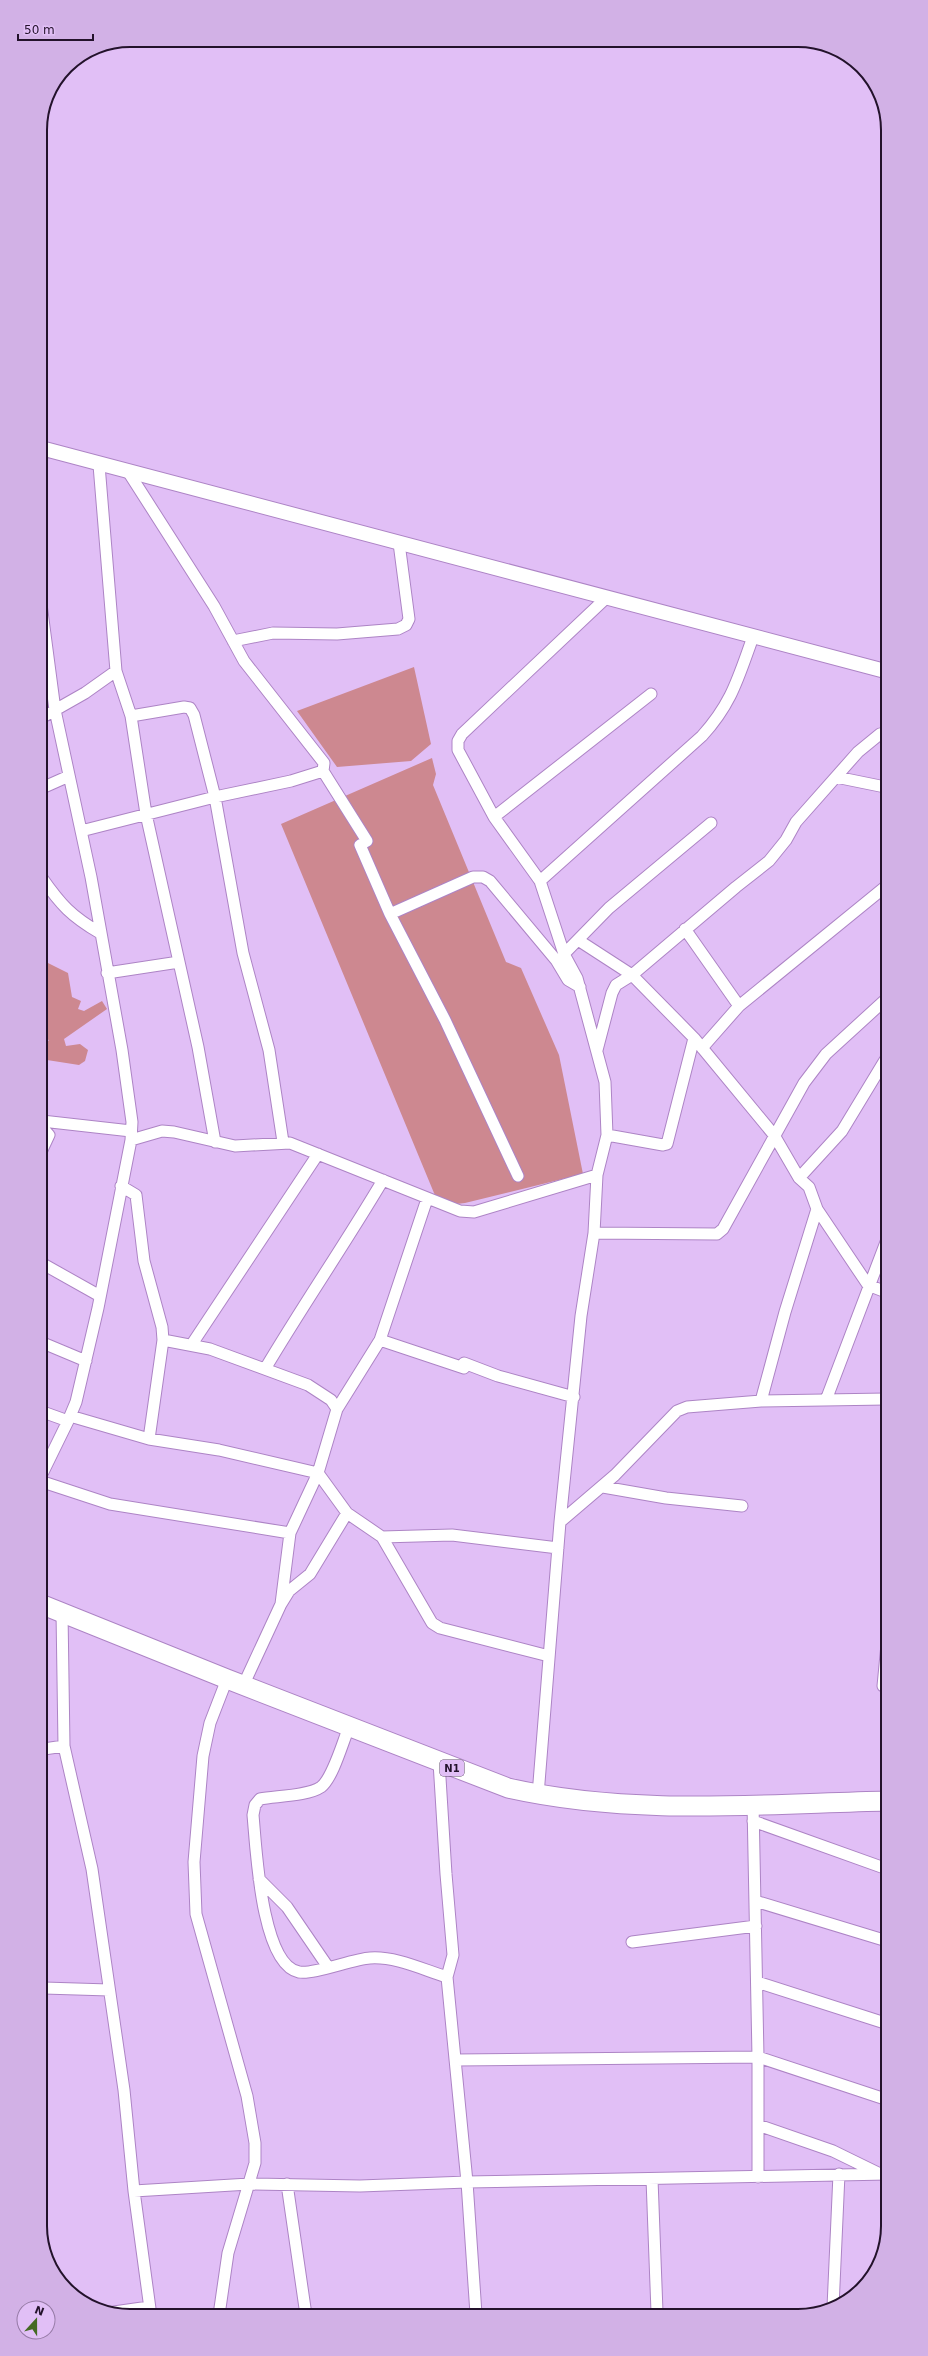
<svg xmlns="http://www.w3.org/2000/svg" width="928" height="2356" font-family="'DejaVu Sans',sans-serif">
  <rect width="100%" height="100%" fill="#e1bff6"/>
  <!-- green -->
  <path fill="#cd8890" d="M414 667 431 744 411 761 337 767 297 711Z
    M432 758 436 774 433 785 506 962 521 968 559 1055 583 1174 465 1203 448 1205 437 1199 434 1193 281 824Z
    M42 960 68 973 72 997 81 1001 78 1009 84 1011 102 1001 107 1009 64 1039 66 1046 80 1044 88 1050 85 1061 79 1065 47 1060 42 1048 49 1040 42 1038Z"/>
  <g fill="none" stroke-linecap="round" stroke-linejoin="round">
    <!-- minor casing -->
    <g stroke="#ad84c5" stroke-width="13">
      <path id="minor" d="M41 458 46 449
        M99 465 116 671 131 716 146 814 198 1047 215 1142
        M129 473 214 606 244 661 324 763 323 771 367 841 360 845 390 914 445 1020 518 1176
        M41 604 55 710 91 877 122 1050 132 1122 131 1140 98 1308 76 1402 68 1421 43 1472
        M233 641 273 633 337 634 398 629 406 625 409 619 399 543
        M131 716 184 707 190 708 194 715 215 797 243 953 269 1050 283 1142
        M41 718 85 693 116 671
        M836 777 885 787
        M42 788 69 776
        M494 817 651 694
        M81 831 215 797 291 781 323 771
        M42 878C61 905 71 916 100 933
        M540 881 702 736C732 703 738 678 753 637
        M390 914 473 877H483L490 881 556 960 568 980 580 987
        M685 929 739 1006
        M578 940 632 975 694 1038 774 1135 799 1178 809 1187 817 1209 868 1285 886 1292
        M564 954 609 908 711 823
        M107 973 179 962
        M702 1048 739 1006 885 887
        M597 1050 612 993 616 985 632 975 736 887 769 861 786 840 796 822 858 752 880 734 885 733
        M42 1121 131 1131
        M42 1127 49 1135 42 1150
        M607 1135 663 1145 667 1144 694 1038
        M131 1140 162 1131 174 1132 235 1146 290 1143 460 1211 474 1212 597 1175
        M799 1178 842 1131 885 1060
        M121 1186 136 1195 144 1261 162 1327 163 1340 149 1439
        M594 1233 717 1234 723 1229 804 1083 826 1054 885 1000
        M43 1264 100 1296
        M163 1340 210 1349 308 1385 331 1400 337 1409
        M380 1340 464 1368V1363L498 1376 574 1397
        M43 1343 86 1361
        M192 1344 318 1154
        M265 1369C303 1305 345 1244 383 1180
        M826 1400 886 1242
        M761 1401 785 1312 817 1209
        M43 1412 68 1421
        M70 1416 149 1439 219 1450 318 1473 347 1513 382 1537 432 1623 440 1628 549 1656
        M43 1482 110 1504 290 1533
        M603 1487 666 1498 742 1506
        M560 1522 615 1475 677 1411 687 1407 761 1401 886 1399
        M382 1537 452 1535 558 1548
        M281 1604 290 1533 318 1473 337 1409 380 1340 427 1199
        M62 1612 64 1746 92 1869 124 2090 134 2191 151 2316
        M243 1686 281 1604 289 1591 310 1574 347 1513
        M883 1686 887 1644
        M349 1727C343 1741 333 1778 321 1787 308 1796 276 1796 260 1799L255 1805 253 1815C256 1846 261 1965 299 1972 313 1975 353 1959 370 1958 395 1956 424 1970 447 1977
        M44 1749 64 1746
        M439 1762 446 1874 453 1955 447 1977 467 2182 476 2314
        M538 1795 560 1522 581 1316 594 1233 597 1175 607 1135 605 1082 577 978 564 954 540 881 494 817 458 750V741L462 734 605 599
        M753 1804 758 2057V2177
        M753 1821 887 1869
        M259 1879 287 1907 328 1967
        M755 1901 887 1941
        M632 1942 756 1926
        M757 1982 888 2024
        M44 1988 109 1990
        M455 2060 758 2057 888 2100
        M758 2125 833 2151 878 2173
        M652 2179 657 2312
        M287 2184 306 2315
        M134 2191 249 2184 360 2186 467 2182 888 2174
        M833 2307 839 2174
        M114 2312 149 2307
        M219 2315 228 2253 255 2163V2143L247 2096 196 1914 194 1862 203 1756 210 1723 227 1679"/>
    </g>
    <!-- tertiary casing -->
    <g stroke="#ad84c5" stroke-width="16">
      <path id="tertiary" d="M41 448 885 671"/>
    </g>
    <!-- trunk casing -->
    <g stroke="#ad84c5" stroke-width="21">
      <path id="trunk" d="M43 1605 227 1679 508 1788C632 1816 761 1804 887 1801"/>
    </g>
    <!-- minor -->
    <use href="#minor" stroke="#fff" stroke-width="11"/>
    <!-- tertiary -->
    <use href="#tertiary" stroke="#fff" stroke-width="14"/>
    <!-- trunk -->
    <use href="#trunk" stroke="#fff" stroke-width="19"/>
  </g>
  <g text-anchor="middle" stroke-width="3" stroke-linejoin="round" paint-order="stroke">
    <!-- shield labels -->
    <rect fill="#e1bff6" stroke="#5c4668" stroke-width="1" x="440" y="1760" width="24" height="16" rx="3"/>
    <g font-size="10" font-weight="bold" fill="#23122b">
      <text x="452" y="1772">N1</text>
    </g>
  </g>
  <!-- crop -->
  <path d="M0 0H928V2356H0ZM130 47H798A83 83 0 0 1 881 130V2226A83 83 0 0 1 798 2309H130A83 83 0 0 1 47 2226V130A83 83 0 0 1 130 47Z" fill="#d2b1e6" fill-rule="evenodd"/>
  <path fill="none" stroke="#23122b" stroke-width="2" d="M130 47H798A83 83 0 0 1 881 130V2226A83 83 0 0 1 798 2309H130A83 83 0 0 1 47 2226V130A83 83 0 0 1 130 47Z"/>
  <!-- north arrow -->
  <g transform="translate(36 2320) rotate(21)"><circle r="19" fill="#e1bff6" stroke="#957aa5"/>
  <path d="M0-3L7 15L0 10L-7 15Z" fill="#456a24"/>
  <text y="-6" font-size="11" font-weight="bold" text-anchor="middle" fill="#23122b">N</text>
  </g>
  <!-- scale -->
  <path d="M18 34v6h75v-6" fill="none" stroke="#23122b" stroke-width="2"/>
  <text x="24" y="34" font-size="12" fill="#23122b" stroke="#e1bff6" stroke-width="3" paint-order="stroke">50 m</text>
</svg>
